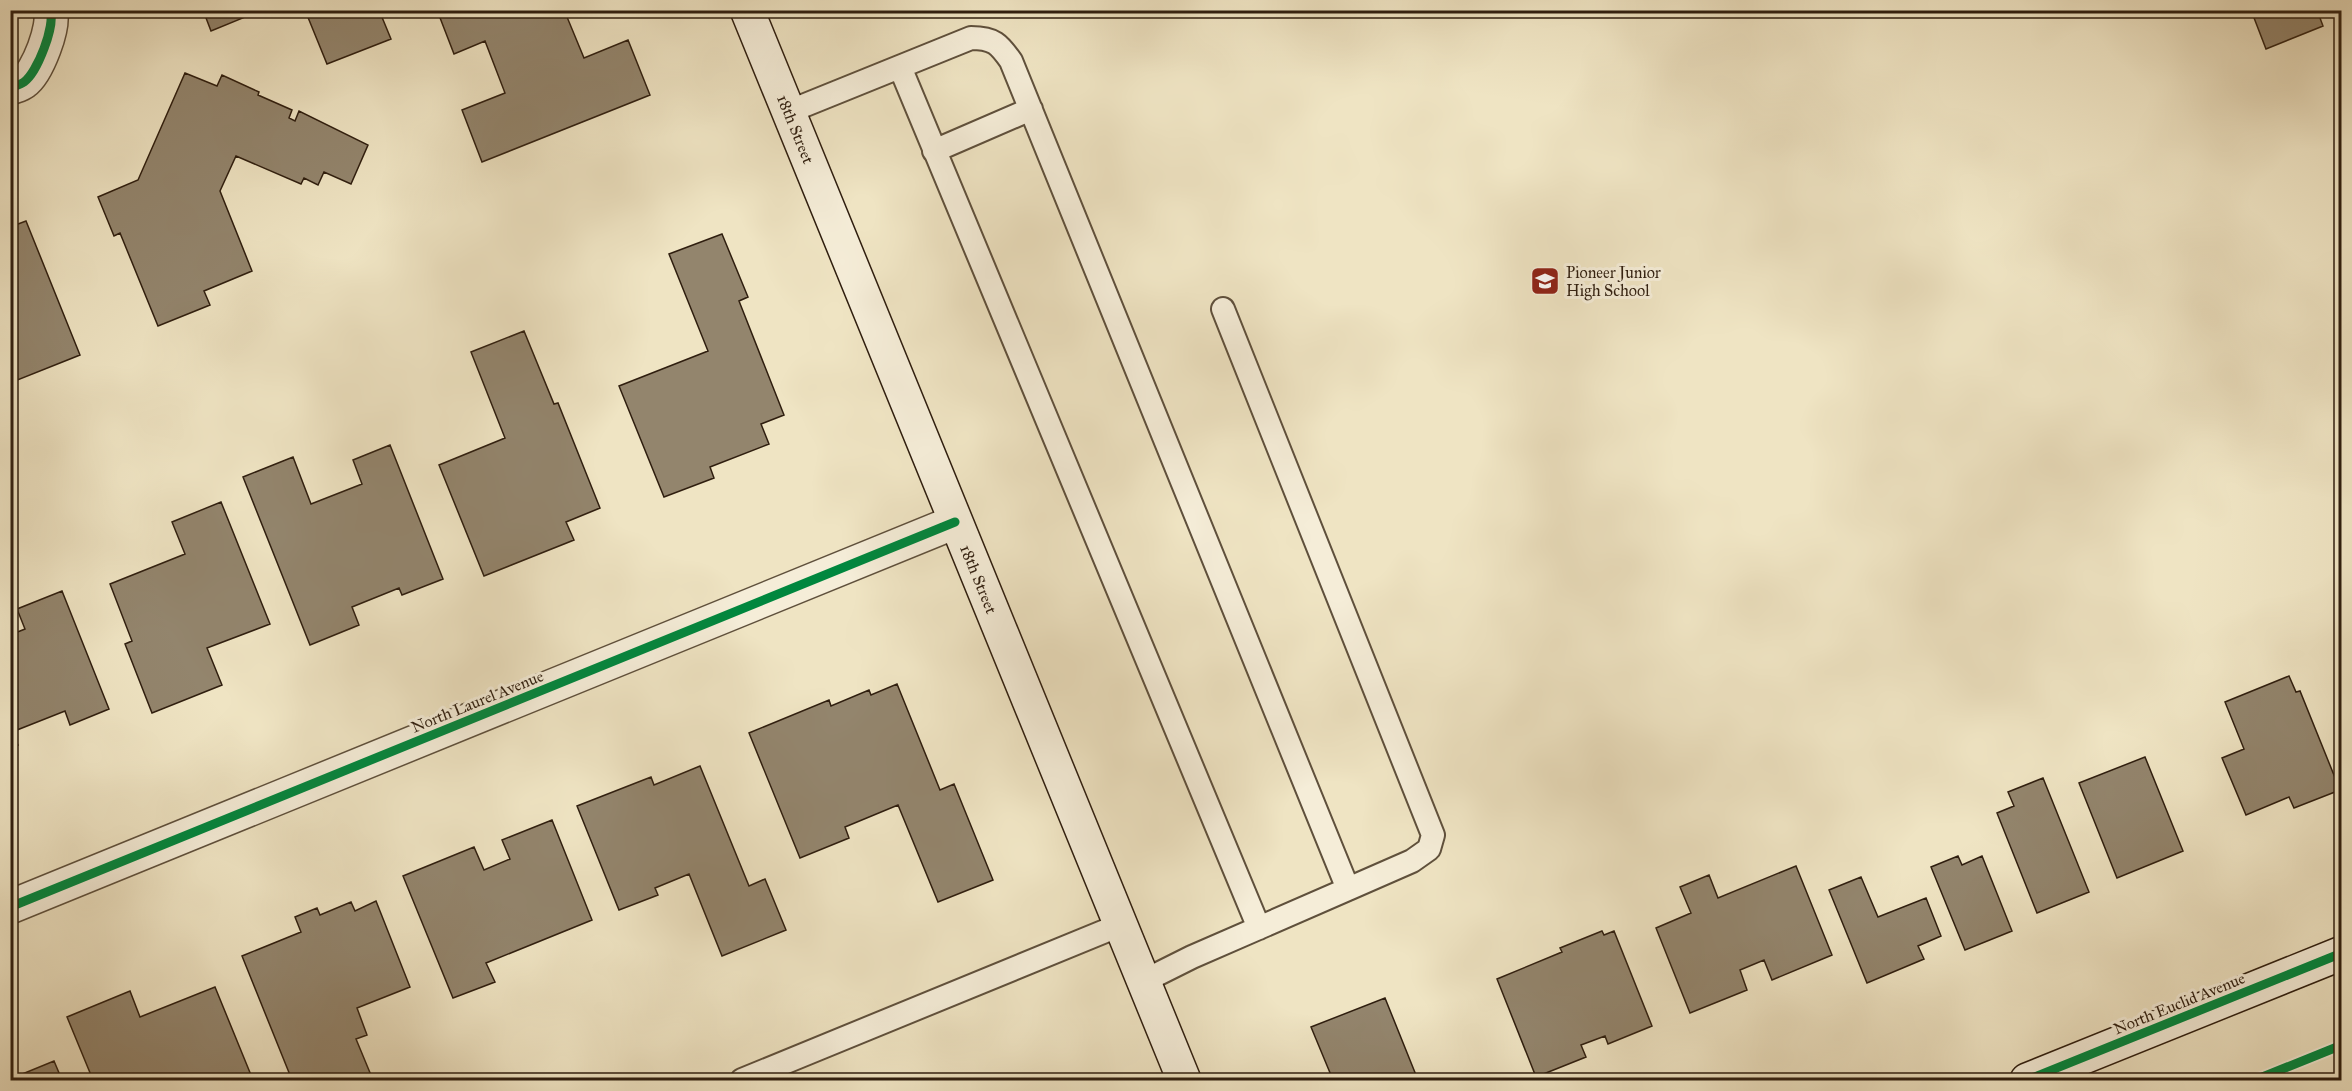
<svg xmlns="http://www.w3.org/2000/svg" width="2352" height="1091" font-family="'IM FELL Great Primer',serif">
  <rect width="100%" height="100%" fill="#efe4c3"/>
  <filter id="stains"><feTurbulence type="fractalNoise" baseFrequency=".00333" numOctaves="4"/><feColorMatrix values="0 0 0 0 .2 0 0 0 0 .09 0 0 0 0 .02 0 0 0 .5 -.17"/></filter>
  <radialGradient id="worn" r=".72"><stop offset=".6" stop-color="#630" stop-opacity="0"/><stop offset="1" stop-color="#630" stop-opacity=".3"/></radialGradient>
  <!-- building -->
  <path fill="#93856d" stroke="#2f1e0f" stroke-width="1.5" d="M203 10H262L211 31Z
    M305 10H379L391 39 327 64Z
    M437 10H582L567 17 584 58 628 40 650 95 482 162 462 110 505 93 485 41 454 54Z
    M2251 10H2317L2323 26 2266 49Z
    M185 73 217 86 222 75 259 92 258 95 292 110 289 118 295 121 299 111 368 145 351 184 324 172 318 185 304 178 301 184 236 156 220 191 252 271 204 291 210 305 158 326 120 233 114 236 98 197 138 180Z
    M26 221 80 355 10 383V227Z
    M722 234 748 297 739 301 784 415 761 424 769 444 710 467 714 478 664 497 619 386 708 351 669 254Z
    M524 331 554 404 558 403 600 508 566 522 574 540 484 576 439 465 505 438 471 352Z
    M390 445 443 579 402 595 399 588 352 607 359 625 310 645 243 477 293 457 311 504 362 484 353 460Z
    M221 502 270 624 207 648 222 685 152 713 125 644 132 641 110 584 185 554 172 522Z
    M62 591 109 709 70 725 65 711 12 732 18 745 10 748V635L25 629 17 609Z
    M2289 676 2296 692 2300 691 2340 790 2294 808 2289 797 2246 815 2222 758 2244 749 2225 702Z
    M897 684 940 790 954 784 993 880 938 902 898 805 845 827 849 838 800 858 749 733 829 700 831 706 869 690 871 695Z
    M2145 757 2183 851 2117 878 2079 783Z
    M700 766 749 886 765 879 786 930 722 956 689 874 655 888 658 895 619 910 577 806 651 777 654 785Z
    M2043 778 2089 892 2037 913 1997 813 2014 806 2008 792Z
    M552 820 592 920 486 963 495 982 453 998 403 876 474 847 484 870 510 859 502 840Z
    M1958 856 1962 865 1982 856 2012 931 1965 950 1931 867Z
    M1796 866 1832 955 1772 980 1764 960 1740 970 1747 990 1690 1013 1656 928 1691 913 1680 887 1709 875 1718 898Z
    M1861 877 1878 917 1926 898 1941 936 1918 946 1924 959 1867 983 1829 890Z
    M376 901 410 987 357 1008 367 1035 356 1039 373 1080H292L242 956 301 932 295 917 317 908 320 915 351 902 355 911Z
    M1602 931 1604 935 1614 931 1652 1026 1608 1044 1605 1036 1581 1045 1586 1057 1536 1077 1497 979 1562 952 1560 948Z
    M215 987 253 1080H93L67 1017 130 991 140 1017Z
    M1385 998 1418 1080H1333L1311 1027Z
    M54 1061 62 1080H10V1079Z"/>
  <g fill="none" stroke-linecap="round" stroke-linejoin="round">
    <!-- lane casing -->
    <g stroke="#5f503c" stroke-width="26">
      <path id="lane" d="M900 67 1259 928
        M788 112 971 38C994 38 999 44 1011 61L1348 889 1192 957 1144 981
        M934 151 1031 109
        M1223 309 1433 835 1429 849 1412 861 1348 889
        M742 1080 1120 925"/>
    </g>
    <!-- street casing -->
    <g stroke="#5f503c" stroke-width="36">
      <path id="street" d="M10 88C15 86 20 85 24 82 37 73 56 25 50 10
        M10 907 955 522"/>
    </g>
    <!-- secondary casing -->
    <g stroke="#2f1e0f" stroke-width="36">
      <path id="secondary" d="M747 10 1184 1080
        M2027 1080 2342 953"/>
    </g>
    <!-- path -->
    <path stroke="#2f1e0f" stroke-width="4" stroke-dasharray="4.5 3" stroke-linecap="butt" d="M2255 1080 2342 1045"/>
    <!-- lane -->
    <use href="#lane" stroke="#f5edd8" stroke-width="22"/>
    <!-- street -->
    <use href="#street" stroke="#f5edd8" stroke-width="33"/>
    <!-- secondary -->
    <use href="#secondary" stroke="#f5edd8" stroke-width="33"/>
    <!-- cycleway casing -->
    <g stroke="#f5edd8" stroke-width="13">
      <path id="cycleway" d="M10 88C15 86 20 85 24 82 37 73 56 25 50 10
        M10 907 955 522
        M2027 1080 2342 953
        M2255 1080 2342 1045"/>
    </g>
    <!-- cycleway -->
    <use href="#cycleway" stroke="#00873e" stroke-width="9"/>
  </g>
  <!-- icons -->
  <defs>
    <g id="school-square" transform="scale(1.5)"><rect x="-9" y="-9" width="18" height="18" rx="4" fill="#8f2418" stroke="#f5edd8"/><path d="M0-5L7-2L0 1L-7-2ZM-4 1L0 2.5L4 1V4Q0 6-4 4Z" fill="#fff"/></g>
  </defs>
  <g fill-rule="evenodd">
    <use href="#school-square" x="1545" y="281"/>
  </g>
  <g text-anchor="middle" stroke-width="6" stroke-linejoin="round" paint-order="stroke">
    <!-- street labels -->
    <g font-size="16" fill="#2f1e0f" stroke="#f5edd8">
      <text transform="translate(796 129) rotate(68)" y="6">18th Street</text>
      <text transform="translate(979 579) rotate(68)" y="6">18th Street</text>
      <text transform="translate(477 701) rotate(-22)" y="6">North Laurel Avenue</text>
      <text transform="translate(2179 1003) rotate(-22)" y="6">North Euclid Avenue</text>
    </g>
    <!-- poi labels -->
    <g font-size="16" fill="#2f1e0f" stroke="#f5edd8" text-anchor="start">
      <text x="1566" y="278">Pioneer Junior<tspan x="1566" dy="18">High School</tspan></text>
    </g>
  </g>
  <!-- margin -->
  <rect width="2352" height="1091" fill="none" stroke="#efe4c3" stroke-width="36"/>
  <rect x="12" y="12" width="2328" height="1067" fill="none" stroke="#2f1e0f" stroke-width="3"/>
  <rect x="18" y="18" width="2316" height="1055" fill="none" stroke="#2f1e0f" stroke-width="1.5"/>
  <rect width="100%" height="100%" filter="url(#stains)"/>
  <rect width="100%" height="100%" fill="url(#worn)"/>
</svg>
